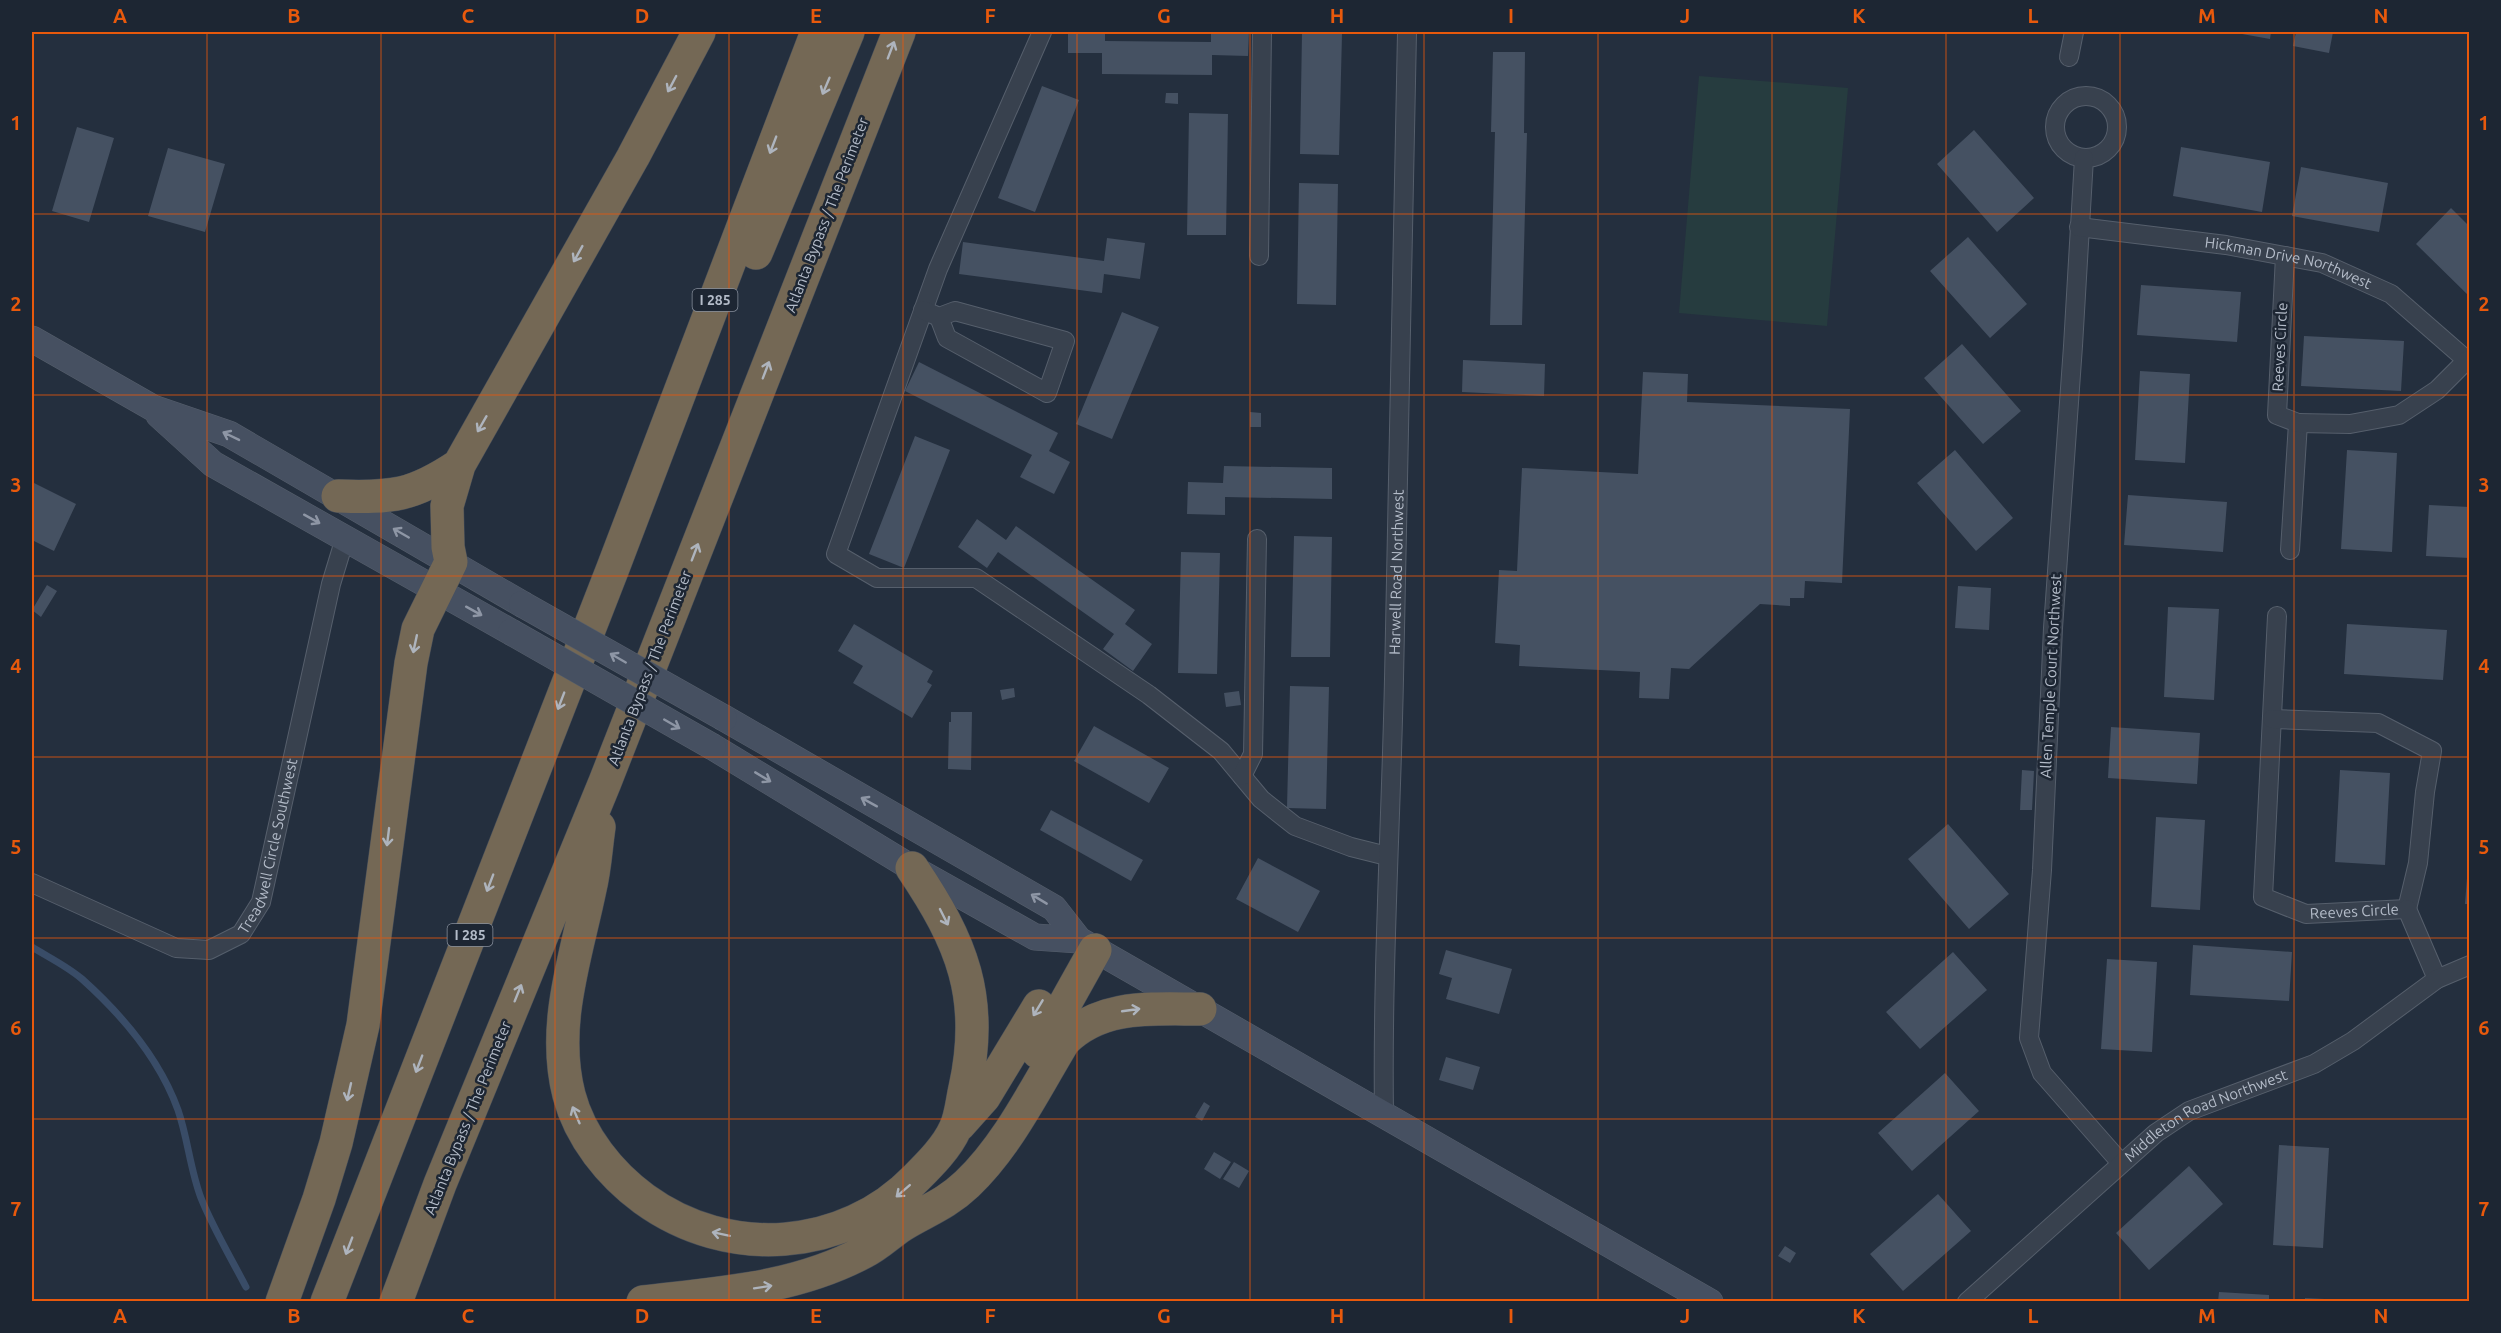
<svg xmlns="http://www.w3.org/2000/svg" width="2501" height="1333" font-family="Ubuntu,sans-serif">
  <rect width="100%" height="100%" fill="#242f3e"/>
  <!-- green -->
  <path fill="#263c3f" d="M1699 76 1848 88 1827 326 1679 313Z"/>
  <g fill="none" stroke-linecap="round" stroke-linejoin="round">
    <!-- stream -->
    <path stroke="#394c67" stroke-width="7" d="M32 947C48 957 67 966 82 979 121 1014 160 1060 178 1110 188 1139 190 1169 201 1198 213 1228 231 1258 246 1287"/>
  </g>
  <!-- building -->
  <path fill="#455162" d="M1068 32H1105V41L1211 42V32H1249L1248 56 1212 55V75L1102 74V53H1068Z
    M2231 32H2271L2270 39Z
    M2296 32H2333L2329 53 2293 46Z
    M1302 33 1342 34 1339 155 1300 154Z
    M1493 52H1525L1524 133H1527L1522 325H1490L1495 132H1491Z
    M1042 86 1079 100 1035 212 998 198Z
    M1166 93H1178V104L1165 103Z
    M1189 113 1228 114 1226 235H1187Z
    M77 127 114 138 89 222 52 211Z
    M1974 130 2034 198 1997 232 1937 164Z
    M2181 147 2270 162 2262 212 2173 196Z
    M168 148 225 164 205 232 148 216Z
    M2301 167 2388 183 2379 232 2292 216Z
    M1299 183 1338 184 1336 305 1297 304Z
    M2451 208 2470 227V297L2416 244Z
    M1968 237 2027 304 1990 338 1930 271Z
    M1107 238 1145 243 1140 279 1104 274 1102 293 959 274 963 242 1104 261Z
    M2141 285 2241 292 2237 342 2137 335Z
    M1122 312 1159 327 1112 439 1076 424Z
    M2304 336 2404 341 2401 391 2301 386Z
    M1962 344 2021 411 1983 444 1924 378Z
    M1463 360 1545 364 1544 396 1462 392Z
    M919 362 1058 433 1049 451 1070 462 1054 494 1020 477 1032 455 905 391Z
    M2140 371 2190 374 2185 463 2135 460Z
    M1643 372 1688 374 1687 402 1850 409 1842 583 1805 581 1804 598H1790V606L1760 604 1689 669 1671 668 1669 699 1639 698 1640 672 1519 666 1520 645 1495 643 1499 570 1517 571 1522 468 1638 474Z
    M1250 412 1261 413V427H1250Z
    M915 436 950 450 904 568 869 554Z
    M1955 450 2013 518 1976 551 1917 483Z
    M2347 450 2397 453 2392 552 2341 549Z
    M1224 466 1332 468V499L1225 497V515L1187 514 1188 482 1223 483Z
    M32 482 76 504 54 551 32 540Z
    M2128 495 2227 502 2223 552 2124 545Z
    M2429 505 2470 507V558L2426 556Z
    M977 519 1006 540 1016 526 1135 610 1125 624 1152 644 1133 671 1103 649 1114 634 998 552 987 568 958 547Z
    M1294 536 1332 537 1330 657H1291Z
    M1181 552 1220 553 1217 674 1178 673Z
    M47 585 57 591 41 617 32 610Z
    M1958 586 1991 588 1989 630 1955 628Z
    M2168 607 2219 609 2214 700 2164 697Z
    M854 624 933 671 927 682 932 685 912 718 853 683 863 666 838 651Z
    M2347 624 2447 630 2443 680 2344 674Z
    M1290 686 1329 687 1326 809 1287 808Z
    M1014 688 1015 697 1002 700 1000 690Z
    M1239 691 1241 705 1226 707 1224 693Z
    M951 712H972L971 770 948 769 949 722H951Z
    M1094 726 1169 768 1149 803 1074 761Z
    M2111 727 2200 733 2197 784 2108 778Z
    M2022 770 2034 771 2032 810H2020Z
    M2340 770 2390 773 2385 865 2335 862Z
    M1051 810 1143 860 1131 881 1040 830Z
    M2156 817 2205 820 2200 910 2151 907Z
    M1948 824 2009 894 1969 929 1908 859Z
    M1258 858 1320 891 1298 932 1236 899Z
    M2468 865H2470V904H2465Z
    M2193 945 2292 952 2289 1001 2190 995Z
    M1446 950 1512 969 1499 1014 1446 999 1452 978 1439 974Z
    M1953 952 1987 990 1920 1049 1886 1012Z
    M2107 959 2157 962 2152 1052 2101 1049Z
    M1446 1057 1480 1067 1473 1090 1439 1080Z
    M1945 1073 1979 1111 1912 1171 1878 1133Z
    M1204 1102 1210 1106 1202 1121 1195 1117Z
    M2279 1145 2329 1148 2323 1248 2273 1245Z
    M1214 1152 1231 1162 1220 1179 1204 1169Z
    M1234 1162 1249 1171 1239 1188 1223 1179Z
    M2189 1166 2223 1204 2149 1270 2116 1233Z
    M1938 1194 1971 1231 1903 1291 1870 1254Z
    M1785 1246 1796 1253 1790 1263 1778 1256Z
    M2219 1292 2269 1295V1302H2218Z
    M2305 1298 2344 1300V1302H2305Z"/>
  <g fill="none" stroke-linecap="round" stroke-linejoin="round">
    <!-- street casing -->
    <g stroke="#565f6c" stroke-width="20">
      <g id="street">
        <path d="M1042 32 938 269 836 554 877 578H976L1149 695 1221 751 1261 799 1295 826 1351 847 1387 856"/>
        <path d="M2069 57 2074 32"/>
        <circle cx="2086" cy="127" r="31"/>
        <path d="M2084 158 2073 346 2053 628 2042 870 2029 1038 2042 1073 2121 1163"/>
        <path id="s1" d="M2079 227 2226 245 2322 263 2391 294 2470 363"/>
        <path d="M1259 256 1262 32"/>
        <path d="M2285 256 2277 415 2298 423 2290 550"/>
        <path d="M923 310 939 317 955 311 1065 341 1047 393 947 338 939 317"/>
        <path d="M2298 423 2350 424 2399 415 2437 390 2467 360"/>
        <path id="s2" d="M2277 616 2263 897 2306 914 2407 909"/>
        <path d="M2272 719 2378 723 2432 751 2425 792 2418 863 2407 909"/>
        <path d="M1242 776 1253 754 1257 539"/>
        <path id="s3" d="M32 883 176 948 209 950 241 934 261 902 331 584 345 538"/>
        <path d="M2407 909 2437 979"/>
        <path id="s4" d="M1384 1114C1382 969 1391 824 1394 679 1400 463 1403 247 1407 32"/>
        <path id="s5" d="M1967 1302 2156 1133 2189 1111 2314 1064 2353 1041 2437 979 2470 965"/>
      </g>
    </g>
    <!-- secondary casing -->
    <g stroke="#565f6c" stroke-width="27">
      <path id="secondary" d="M32 339 153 408 229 434 522 604
        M159 415 213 464 511 632
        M724 718 1054 908 1079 940 1710 1302
        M713 747 912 868 1035 937 1079 940"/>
    </g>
    <!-- highway casing -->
    <g stroke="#434c59" stroke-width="34">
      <path id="highway" d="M756 253 848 32
        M338 496C392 498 413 496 459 465
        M599 827C596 847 595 869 590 889 576 957 551 1025 569 1095 580 1137 610 1174 644 1199 728 1260 844 1252 916 1178 930 1164 947 1147 955 1129 961 1117 962 1101 965 1088 985 998 962 942 912 868
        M1038 1052 1095 950
        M959 1125 984 1097 1039 1006
        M282 1302 319 1199 336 1143 363 1025 411 663 418 629 451 562 448 547 447 506 459 465 633 157 699 32
        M327 1302 613 568 817 32
        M396 1302 440 1184 605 782 899 32
        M643 1302C719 1293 795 1289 864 1252 878 1245 889 1234 901 1226 925 1211 945 1205 967 1184 1008 1145 1035 1089 1064 1041 1101 1004 1151 1009 1200 1009"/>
    </g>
    <!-- street -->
    <use href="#street" stroke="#38414e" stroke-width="18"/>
    <!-- secondary -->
    <use href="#secondary" stroke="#465061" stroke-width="26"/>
    <!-- highway -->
    <use href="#highway" stroke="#746855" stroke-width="33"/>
    <!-- secondary-bridge casing -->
    <g stroke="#565f6c" stroke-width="27" stroke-linecap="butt">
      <path id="secondary-bridge" d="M522 604 724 718
        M511 632 713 747"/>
    </g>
    <!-- secondary-bridge -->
    <use href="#secondary-bridge" stroke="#465061" stroke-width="26"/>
  </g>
  <!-- one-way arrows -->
  <defs><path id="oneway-shaft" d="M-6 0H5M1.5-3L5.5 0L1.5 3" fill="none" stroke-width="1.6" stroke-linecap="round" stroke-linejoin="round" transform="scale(1.5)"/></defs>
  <g stroke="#aeb4bd">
    <use href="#oneway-shaft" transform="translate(891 50) rotate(-69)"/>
    <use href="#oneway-shaft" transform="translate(672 84) rotate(118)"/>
    <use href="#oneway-shaft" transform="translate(826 86) rotate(113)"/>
    <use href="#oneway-shaft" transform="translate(773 145) rotate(111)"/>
    <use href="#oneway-shaft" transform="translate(578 254) rotate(119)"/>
    <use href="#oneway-shaft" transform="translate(766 370) rotate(-69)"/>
    <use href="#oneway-shaft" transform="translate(482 424) rotate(120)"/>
    <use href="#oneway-shaft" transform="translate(695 552) rotate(-69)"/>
    <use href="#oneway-shaft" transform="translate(415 644) rotate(102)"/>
    <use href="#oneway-shaft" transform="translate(561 701) rotate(111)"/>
    <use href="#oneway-shaft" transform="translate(388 837) rotate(97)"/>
    <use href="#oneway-shaft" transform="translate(490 883) rotate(111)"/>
    <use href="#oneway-shaft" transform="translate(944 917) rotate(63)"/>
    <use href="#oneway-shaft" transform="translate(518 993) rotate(-68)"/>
    <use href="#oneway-shaft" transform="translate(1038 1008) rotate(121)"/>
    <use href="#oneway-shaft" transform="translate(1131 1010) rotate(-8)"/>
    <use href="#oneway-shaft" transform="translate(419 1064) rotate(111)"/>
    <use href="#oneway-shaft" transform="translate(349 1092) rotate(103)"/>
    <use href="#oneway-shaft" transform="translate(576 1115) rotate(-113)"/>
    <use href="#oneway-shaft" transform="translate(903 1191) rotate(139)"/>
    <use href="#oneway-shaft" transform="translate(721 1234) rotate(-168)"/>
    <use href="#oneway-shaft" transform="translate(349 1246) rotate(111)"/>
    <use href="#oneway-shaft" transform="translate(763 1287) rotate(-9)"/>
  </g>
  <g stroke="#8e96a5">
    <use href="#oneway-shaft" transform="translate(231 436) rotate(-154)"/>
    <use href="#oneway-shaft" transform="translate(312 519) rotate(29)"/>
    <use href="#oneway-shaft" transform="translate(401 533) rotate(-150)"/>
    <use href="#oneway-shaft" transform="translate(474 611) rotate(29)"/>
    <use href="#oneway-shaft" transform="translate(618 658) rotate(-150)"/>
    <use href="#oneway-shaft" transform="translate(672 724) rotate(30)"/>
    <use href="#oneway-shaft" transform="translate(763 777) rotate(31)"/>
    <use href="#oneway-shaft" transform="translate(869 802) rotate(-151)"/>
    <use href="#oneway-shaft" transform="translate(1039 899) rotate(-149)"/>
  </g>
  <!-- grid -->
  <path fill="none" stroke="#e8590c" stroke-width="1.5" stroke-opacity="0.55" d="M207 32V1302M381 32V1302M555 32V1302M729 32V1302M903 32V1302M1077 32V1302M1250 32V1302M1424 32V1302M1598 32V1302M1772 32V1302M1946 32V1302M2120 32V1302M2294 32V1302M32 214H2470M32 395H2470M32 576H2470M32 757H2470M32 938H2470M32 1119H2470"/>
  <g text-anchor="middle" stroke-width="5" stroke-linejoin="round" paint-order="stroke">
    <!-- shield labels -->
    <g fill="#1d2633" stroke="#878f9c" stroke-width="1.5">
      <rect x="692.5" y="289" width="45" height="22" rx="4.5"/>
      <rect x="447.5" y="924" width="45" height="22" rx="4.5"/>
    </g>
    <g font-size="14" font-weight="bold" fill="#b4bcc9">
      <text x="715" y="305">I 285</text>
      <text x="470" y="940">I 285</text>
    </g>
    <!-- street labels -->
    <g font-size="15" fill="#b4bcc9" stroke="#1d2633">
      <text transform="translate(827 215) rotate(-69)" y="5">Atlanta Bypass / The Perimeter</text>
      <text dy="5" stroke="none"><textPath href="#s1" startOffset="213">Hickman Drive Northwest</textPath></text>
      <text transform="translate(2280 347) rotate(-87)" y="5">Reeves Circle</text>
      <text dy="5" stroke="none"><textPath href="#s4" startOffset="542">Harwell Road Northwest</textPath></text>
      <text transform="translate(650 668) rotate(-69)" y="5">Atlanta Bypass / The Perimeter</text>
      <text transform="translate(2051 676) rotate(-87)" y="5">Allen Temple Court Northwest</text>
      <text dy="5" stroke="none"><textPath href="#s3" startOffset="320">Treadwell Circle Southwest</textPath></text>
      <text dy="5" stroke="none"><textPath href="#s2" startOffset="376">Reeves Circle</textPath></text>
      <text transform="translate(468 1118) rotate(-68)" y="5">Atlanta Bypass / The Perimeter</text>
      <text dy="5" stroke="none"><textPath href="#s5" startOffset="306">Middleton Road Northwest</textPath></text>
    </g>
  </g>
  <!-- border -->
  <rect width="2501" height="1333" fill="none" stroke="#1d2633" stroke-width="66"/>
  <rect x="33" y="33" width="2435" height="1267" fill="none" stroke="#e8590c" stroke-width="2"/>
  <g font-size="20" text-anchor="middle" font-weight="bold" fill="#e8590c">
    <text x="120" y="23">A</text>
    <text x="294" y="23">B</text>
    <text x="468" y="23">C</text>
    <text x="642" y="23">D</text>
    <text x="816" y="23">E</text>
    <text x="990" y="23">F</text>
    <text x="1164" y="23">G</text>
    <text x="1337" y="23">H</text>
    <text x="1511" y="23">I</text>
    <text x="1685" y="23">J</text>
    <text x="1859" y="23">K</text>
    <text x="2033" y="23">L</text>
    <text x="2207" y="23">M</text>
    <text x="2381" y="23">N</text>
    <text x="16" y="130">1</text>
    <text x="2484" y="130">1</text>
    <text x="16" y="311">2</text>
    <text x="2484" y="311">2</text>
    <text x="16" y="492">3</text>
    <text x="2484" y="492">3</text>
    <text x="16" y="673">4</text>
    <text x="2484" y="673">4</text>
    <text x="16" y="854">5</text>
    <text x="2484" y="854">5</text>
    <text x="16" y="1035">6</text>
    <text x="2484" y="1035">6</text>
    <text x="16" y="1216">7</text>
    <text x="2484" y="1216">7</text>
    <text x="120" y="1323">A</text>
    <text x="294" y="1323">B</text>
    <text x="468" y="1323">C</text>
    <text x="642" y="1323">D</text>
    <text x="816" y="1323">E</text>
    <text x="990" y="1323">F</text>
    <text x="1164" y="1323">G</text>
    <text x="1337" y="1323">H</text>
    <text x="1511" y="1323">I</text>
    <text x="1685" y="1323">J</text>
    <text x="1859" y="1323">K</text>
    <text x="2033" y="1323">L</text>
    <text x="2207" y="1323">M</text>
    <text x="2381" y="1323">N</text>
  </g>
</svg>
